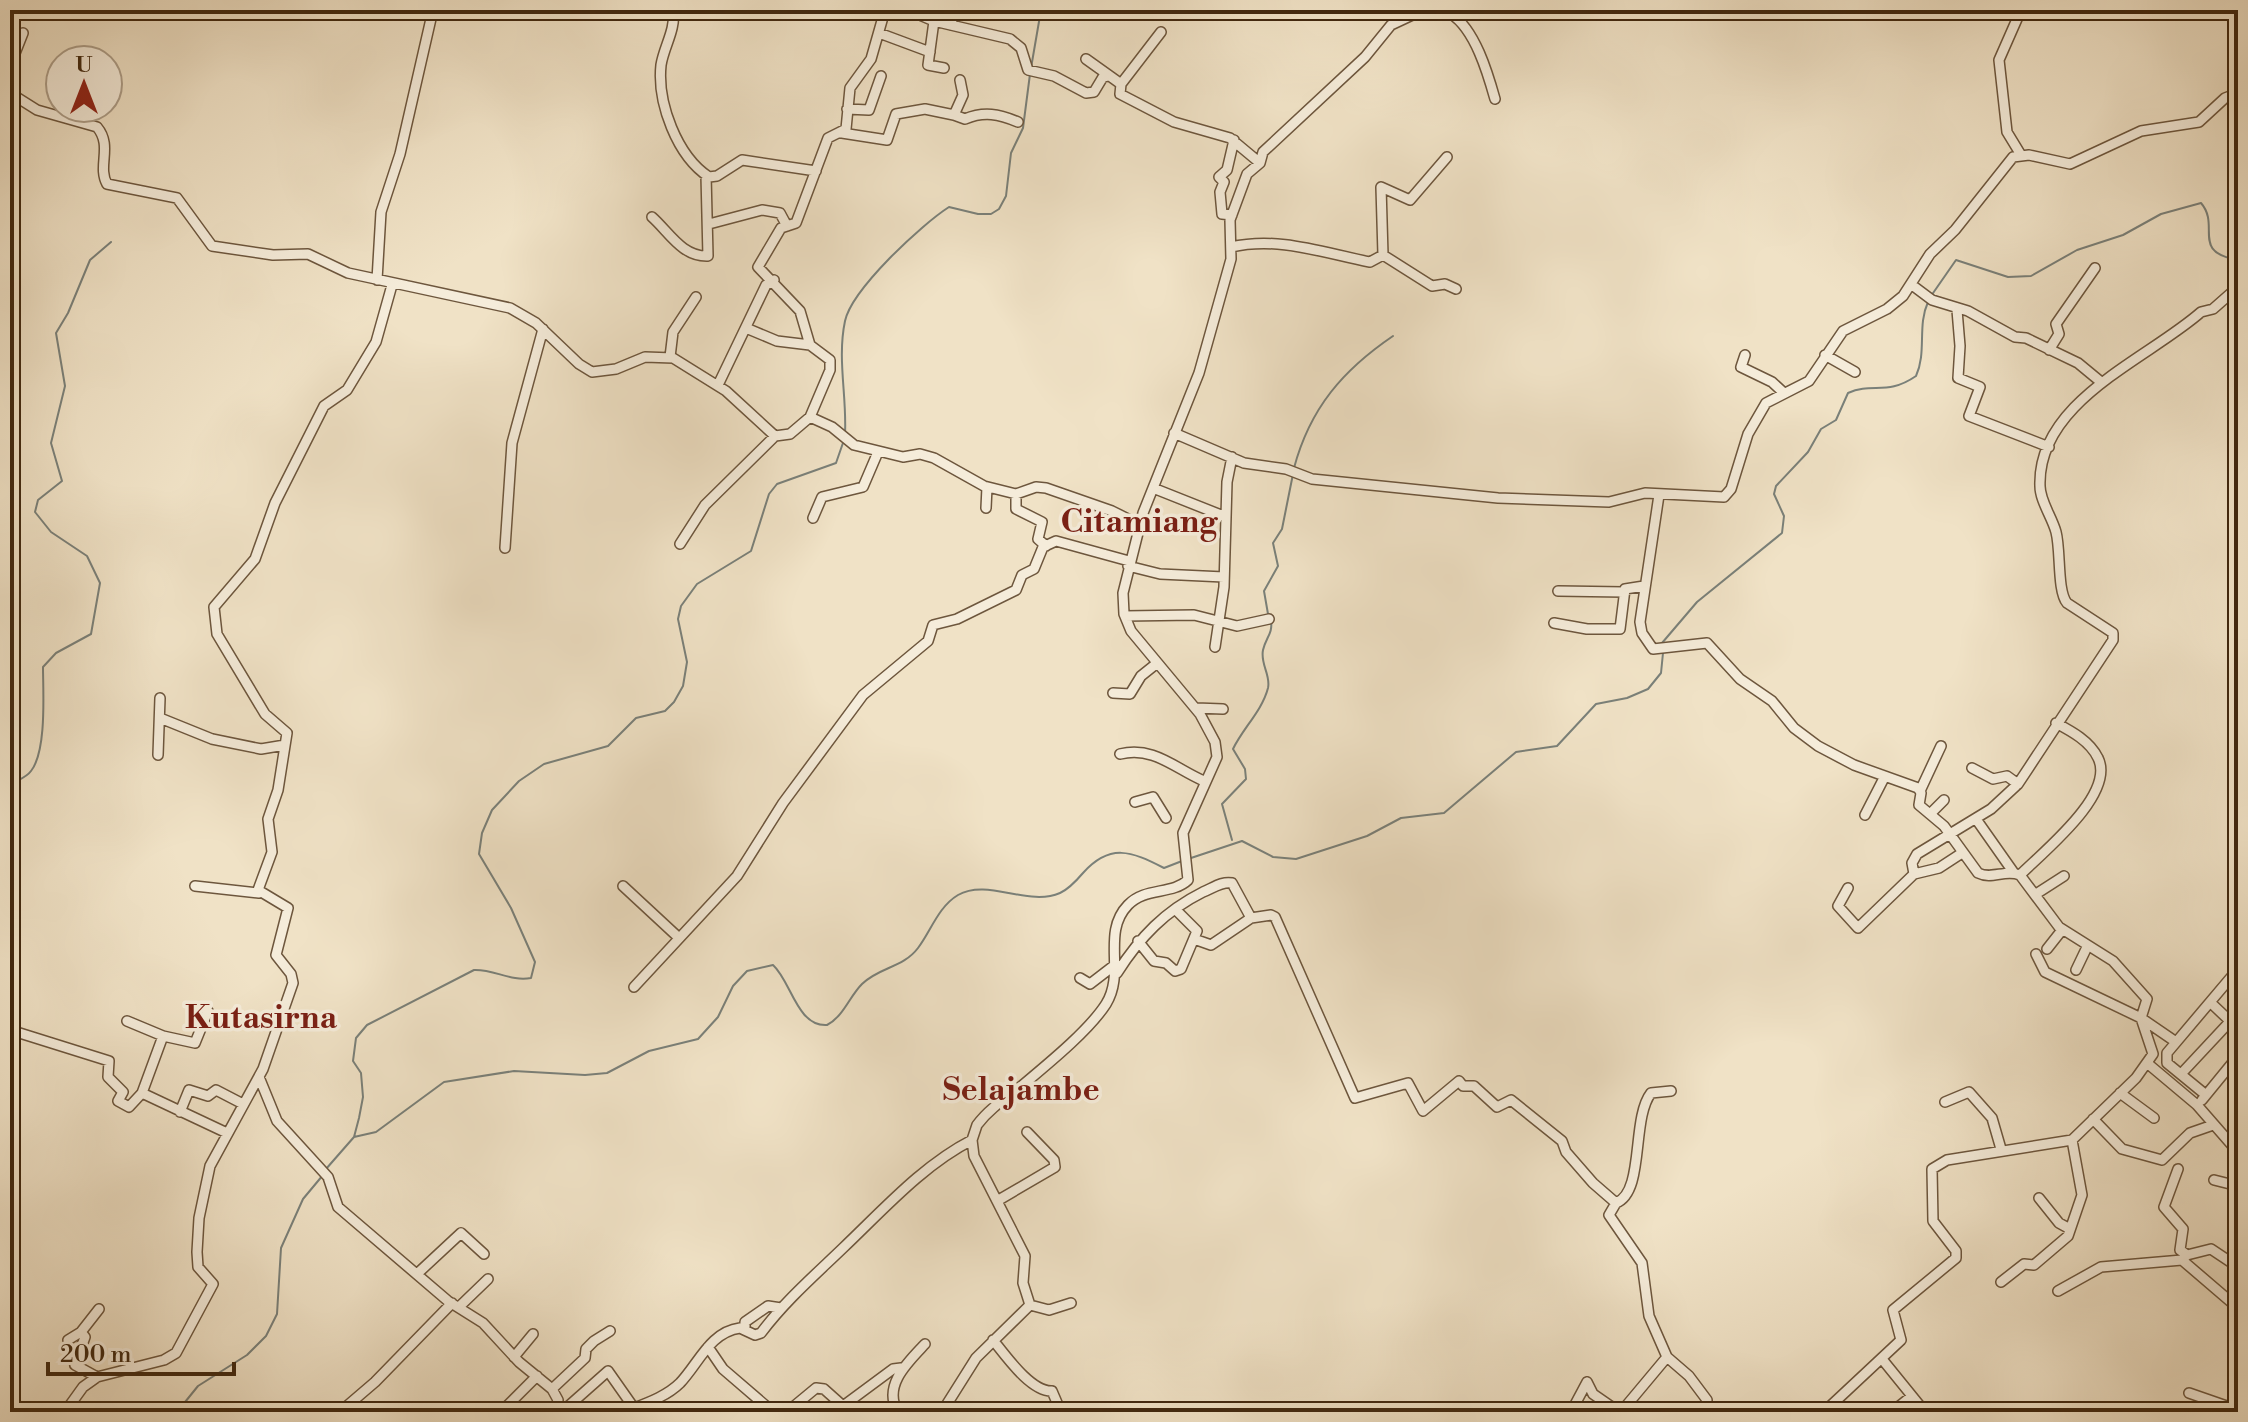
<svg xmlns="http://www.w3.org/2000/svg" width="2248" height="1422" font-family="'Libre Bodoni',serif">
  <rect width="100%" height="100%" fill="#f0e2c6"/>
  <filter id="stains"><feTurbulence type="fractalNoise" baseFrequency=".0025" numOctaves="4"/><feColorMatrix values="0 0 0 0 .2 0 0 0 0 .09 0 0 0 0 .02 0 0 0 .5 -.17"/></filter>
  <radialGradient id="worn" r=".72"><stop offset=".6" stop-color="#630" stop-opacity="0"/><stop offset="1" stop-color="#630" stop-opacity=".3"/></radialGradient>
  <g fill="none" stroke-linecap="round" stroke-linejoin="round">
    <!-- stream -->
    <path stroke="#7a8079" stroke-width="2" d="M1031 68 1041 10
      M1931 296 1956 260 2008 277 2031 276 2077 250 2123 235 2161 214 2201 203C2221 226 2190 252 2238 260
      M845 434C847 396 837 359 845 321 852 289 921 225 949 207L978 214H991L999 209 1006 196 1011 153 1023 128 1030 74
      M1294 468C1310 408 1343 370 1393 336
      M1268 614 1264 591 1278 566 1273 543 1282 529 1293 474
      M1662 643 1697 602 1782 533 1784 516 1774 494 1776 486 1808 452 1821 429 1836 420 1848 393C1873 382 1887 396 1916 376 1927 352 1917 326 1928 302
      M10 785C17 780 26 778 31 771 47 751 43 691 43 667L56 653 91 634 100 583 87 556 51 532 35 512 38 500 62 481 51 443 65 386 56 333 68 313 90 260 111 242
      M1232 840 1222 804 1246 779 1245 769 1233 749C1243 728 1262 711 1268 688 1271 675 1260 664 1263 650 1266 637 1273 634 1271 620
      M1188 859 1242 841 1273 857 1296 859 1367 836 1401 818 1444 813 1516 752 1557 746 1596 704 1627 698 1648 689 1661 673 1663 653
      M354 1137 376 1132 444 1082 514 1071 585 1075 607 1073 649 1051 698 1039 718 1017 733 986 747 971 773 965C791 981 797 1027 827 1025 844 1016 849 997 862 984 879 967 903 968 918 948 931 931 938 907 958 895 988 878 1028 907 1060 893 1069 889 1077 880 1083 873 1110 843 1131 851 1164 868L1182 861
      M326 1169 354 1137 359 1118 363 1097 361 1073 353 1061 356 1038 367 1025 474 970C494 969 511 982 531 978L535 962 511 908 479 854 482 833 492 810 519 781 544 764 608 746 636 718 665 711 674 702 683 686 687 662 678 619 681 606 697 584 751 551 769 494 777 484 836 463 844 440
      M177 1412 198 1386 247 1355 266 1336 277 1314 281 1248 303 1199 323 1175"/>
    <!-- minor casing -->
    <g stroke="#6d563d" stroke-width="12">
      <path id="minor" d="M673 10C676 30 664 46 661 65 657 103 677 156 709 177L717 176 742 160 816 171
        M908 10 934 21 1010 39 1021 48 1028 70 1054 76 1086 93 1094 92 1103 77 1108 76
        M1426 10C1434 11 1445 9 1451 14 1475 29 1488 74 1495 99
        M2021 10 1999 60 2007 132 2021 155
        M934 21 928 65 944 68
        M951 25 954 10
        M879 33 930 52
        M1086 59 1121 84 1120 94 1174 122 1230 138 1260 163
        M10 66 23 33
        M960 80 963 95 954 115 965 119C984 111 999 114 1018 122
        M1121 84 1161 32
        M10 93 37 110 97 127C113 146 97 166 107 184L177 198 212 246 273 255 308 254 348 273 510 308 536 323 579 364 592 372 616 369 645 357 673 358 726 391 775 436 790 434 810 417 832 427 854 445 903 457 920 454 934 458 984 486 1016 494 1036 487 1046 488 1112 511 1140 525
        M847 109 869 110 881 76
        M842 133 887 140 896 114 925 109 954 115
        M1232 215 1222 214 1220 192 1224 182 1219 177 1227 170 1234 140
        M652 217C669 232 682 257 708 256L706 175
        M709 224 762 210 780 213 787 226
        M1231 247C1279 236 1323 253 1370 262L1383 255 1432 286 1445 284 1456 289
        M1383 255 1381 187 1410 200 1447 157
        M377 280 381 212 400 154 433 10
        M1912 285 1932 300 1968 311 2015 337 2026 338 2078 363 2101 382
        M1957 310 1960 346 1958 378 1980 387 1969 416 2049 447
        M746 328 777 341 810 345
        M2049 350 2059 334 2056 324 2095 268
        M1745 355 1741 367 1772 382 1784 393
        M1825 355 1855 372
        M670 357 673 332 696 297
        M718 385 766 285 774 280
        M810 417 830 370V360L810 345 800 311 758 267 781 228 796 223 828 138 846 129 850 88 871 59 885 10
        M1174 433 1244 463 1286 469 1312 479 1498 498 1609 502 1645 493 1724 497 1731 489 1748 434 1766 403 1809 381 1843 331 1887 309 1903 296 1930 254 1955 230 2013 157 2029 155 2070 164 2141 131 2199 122 2225 98 2238 93
        M1153 488 1226 517
        M1016 494V509L1042 522 1038 539 1046 546
        M1659 495 1640 622 1642 633 1653 649 1707 643 1740 679 1772 701 1794 728 1818 746 1854 765 1918 788 1921 793 1919 805 1944 826 1978 873C1992 880 2005 869 2020 875L2059 927 2113 961 2147 999 2141 1018 2153 1054 2136 1078 2072 1140 1947 1160 1932 1169 1933 1221 1956 1251V1258L1893 1310 1901 1340 1824 1412
        M986 508 987 487
        M813 518 822 497 863 487 878 452
        M680 544 705 505 775 436
        M505 548 512 443 543 329
        M1128 566 1160 574 1224 577
        M1558 591 1624 592
        M1125 616 1194 615 1237 626 1269 619
        M1554 623 1587 629H1620L1625 589 1644 586
        M1215 647 1224 587 1227 482 1232 457
        M1113 693 1130 694 1141 676 1156 664
        M1196 708 1223 709
        M160 718 212 739 261 749 285 745
        M1120 754C1154 746 1174 768 1204 781
        M158 755 160 698
        M1972 768 1993 779 2007 776 2018 784
        M1920 791 1941 746
        M1135 802 1153 797 1166 818
        M1930 814 1944 800
        M1865 815 1885 776
        M1976 819 2014 873
        M1914 874 1912 863 1917 854 1991 809 2018 784 2113 640V633L2067 603C2057 591 2061 551 2056 532 2052 517 2040 501 2040 486 2037 401 2148 359 2201 312L2213 309 2238 287
        M2020 875C2043 852 2116 794 2098 758 2090 741 2071 731 2056 723
        M195 886 259 893
        M623 886 678 937
        M1848 888 1838 906 1858 928 1914 874 1939 868 1962 853
        M2036 894 2064 876
        M1194 939 1211 945 1251 918
        M1138 941 1154 961 1166 963 1175 971 1181 969 1197 931 1175 909
        M2047 949 2062 930
        M2036 954 2045 972 2141 1018 2176 1042
        M2076 970 2087 947
        M1117 973C1140 937 1165 911 1203 892 1213 888 1222 881 1232 883L1251 918 1271 915 1275 917 1355 1098 1408 1083 1423 1111 1459 1081 1463 1086H1474L1497 1107 1511 1100 1562 1141 1566 1152 1593 1183 1616 1203 1609 1215 1642 1263 1649 1316 1667 1357 1689 1376 1707 1400 1706 1412
        M1080 978 1090 984 1116 964
        M634 987 737 876 783 803 863 695 928 641 933 625 957 619 1016 590 1022 575 1034 569 1043 547 1056 541 1129 561
        M2211 1003 2230 1021
        M208 1011 195 1043 163 1036 142 1093 227 1133
        M127 1021 163 1036
        M10 1030 109 1061 108 1077 123 1092 118 1101 129 1107 142 1093
        M2147 1063 2197 1105 2238 1152
        M2181 1074 2238 1013
        M259 1077 277 1121 328 1177 338 1207 448 1301 483 1323 519 1362 552 1389 558 1400 554 1412
        M2120 1093 2154 1118
        M2206 1095 2167 1063V1053L2238 969
        M2202 1100 2238 1056
        M1945 1102 1969 1092 1992 1118 2001 1149
        M180 1112 189 1090 208 1096 216 1090 243 1104
        M2093 1119 2122 1149 2162 1160 2190 1133 2213 1125
        M2178 1169 2164 1207 2183 1229 2180 1250 2187 1255 2182 1260
        M2214 1180 2238 1186
        M2039 1198 2059 1223 2070 1229
        M997 1201 1055 1167 1054 1160 1027 1132
        M1616 1203C1645 1192 1631 1119 1651 1093L1671 1091
        M2187 1255 2211 1249 2238 1267
        M418 1273 461 1233 484 1254
        M2001 1282 2024 1264 2034 1265 2068 1236 2082 1195 2072 1140
        M2058 1291 2101 1267 2182 1260 2238 1308
        M1030 1305 1049 1310 1071 1303
        M460 1306 488 1279
        M745 1328V1322L768 1306 781 1308
        M81 1332 85 1337 75 1365 97 1377
        M68 1340 81 1332 99 1309
        M993 1340C1006 1356 1031 1392 1052 1391L1061 1412
        M708 1347 723 1369 773 1412
        M514 1357 533 1334
        M1882 1359 1925 1412
        M1587 1382 1593 1394 1619 1412
        M552 1389 585 1358 586 1349 594 1341 610 1331
        M2189 1393 2238 1410
        M555 1409 564 1410 608 1371 634 1408C650 1402 668 1395 680 1383 699 1363 710 1332 740 1328L755 1335 761 1333C785 1301 815 1275 843 1248 883 1210 923 1165 972 1140
        M65 1412 83 1387 97 1377 164 1360 176 1353 213 1284 198 1267 197 1252 199 1218 210 1166 263 1069 293 983 291 974 276 955 288 908 258 890 272 852 268 819 278 790 287 733 265 714 217 634 214 607 255 559 275 503 324 406 347 390 376 342 392 285
        M340 1412 375 1382 452 1303
        M501 1412 537 1376
        M787 1412 816 1388 824 1389 843 1406 893 1369 901 1368
        M898 1412C882 1386 908 1362 925 1344
        M942 1412 976 1358 1030 1305 1023 1283 1025 1256 974 1156 972 1140 977 1125C988 1110 1003 1100 1018 1089 1044 1067 1088 1032 1106 1004 1126 972 1101 933 1128 905 1145 887 1172 895 1188 880L1183 833 1217 757 1215 742 1200 714 1131 631 1124 614 1123 593 1143 513 1199 373 1231 259 1230 220 1247 174 1260 163 1263 152 1365 57 1391 25 1423 10
        M1571 1412 1587 1382
        M1621 1412 1667 1357
        M1892 1412 1912 1396"/>
    </g>
    <!-- minor -->
    <use href="#minor" stroke="#f5ecda" stroke-width="9"/>
  </g>
  <g text-anchor="middle" stroke-width="7" stroke-linejoin="round" paint-order="stroke">
    <!-- quarter labels -->
    <g font-size="32" font-weight="bold" fill="#7a1f14" stroke="#f5ecda">
      <text x="1139" y="532">Citamiang</text>
      <text x="261" y="1028">Kutasirna</text>
      <text x="1021" y="1100">Selajambe</text>
    </g>
  </g>
  <!-- margin -->
  <rect width="2248" height="1422" fill="none" stroke="#f0e2c6" stroke-width="40"/>
  <rect x="12" y="12" width="2224" height="1398" fill="none" stroke="#41280f" stroke-width="4"/>
  <rect x="20" y="20" width="2208" height="1382" fill="none" stroke="#41280f" stroke-width="2"/>
  <!-- north arrow -->
  <g transform="translate(84 84)"><circle r="38" fill="#f5ecda" stroke="#ad9e89" stroke-width="2"/>
  <path d="M0-6L14 30L0 20L-14 30Z" fill="#8f2418"/>
  <text y="-12" font-size="22" font-weight="bold" text-anchor="middle" fill="#41280f">U</text>
  </g>
  <!-- scale -->
  <path d="M48 1362v12h186v-12" fill="none" stroke="#41280f" stroke-width="4"/>
  <text x="60" y="1362" font-size="24" fill="#41280f" stroke="#f5ecda" stroke-width="6" paint-order="stroke">200 m</text>
  <rect width="100%" height="100%" filter="url(#stains)"/>
  <rect width="100%" height="100%" fill="url(#worn)"/>
</svg>
